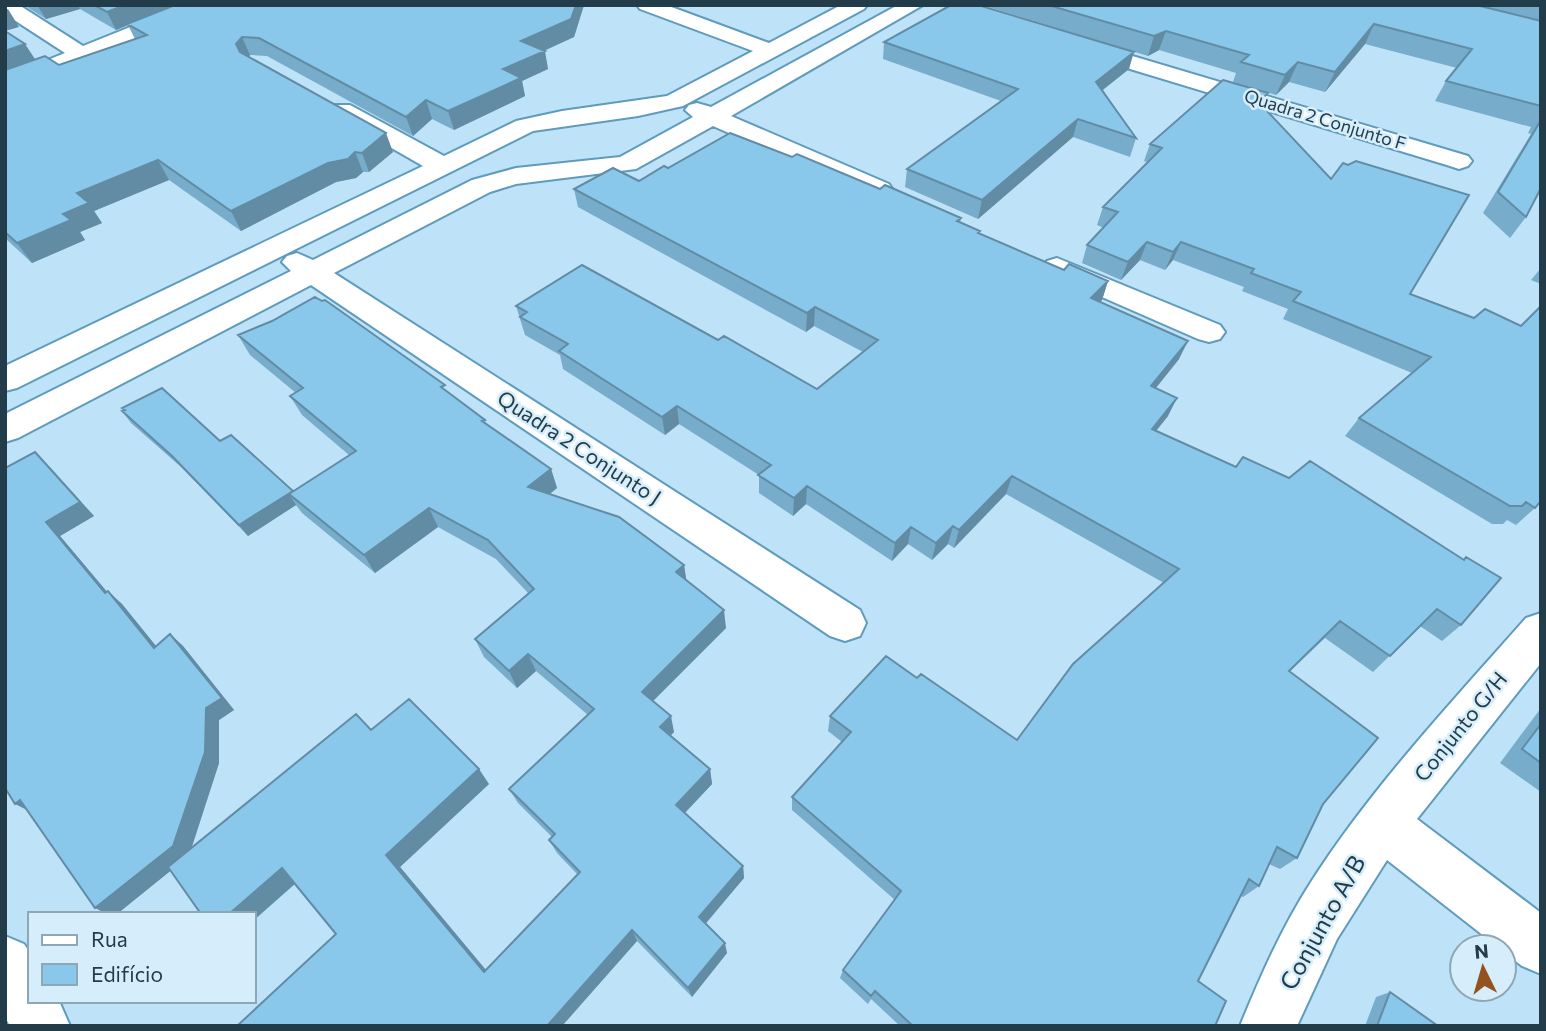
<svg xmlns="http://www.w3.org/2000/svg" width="1546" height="1031" font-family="Commissioner,sans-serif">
  <rect width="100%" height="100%" fill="#bee3f8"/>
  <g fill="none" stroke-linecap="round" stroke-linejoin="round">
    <!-- minor casing -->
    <g stroke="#5e9bbc" stroke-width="4">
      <path id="minor" d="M5 5H19L83 46 185 5H213L210 9 5 92V77L65 53 5 14Z
        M637 5H666L769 43 841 5H867L864 9 683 106 638 116 533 131 17 388 5 391V366L423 166 334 115 330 110 334 105H350L444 156 516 121 562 111 667 96 753 51 640 9Z
        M898 5H923L731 116 889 184 893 190 889 196 880 198 871 196 713 126 636 169 516 184 490 192 334 273 860 610 866 623 860 636 845 641 830 636 311 285 18 438 5 442V414L291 271 282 262 287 256 297 253 313 260 472 180 516 168 620 157 693 117 685 110 689 105 697 103 711 107Z
        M1082 41 1468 156 1472 161 1468 166 1459 169 1450 166 1074 52 1071 47 1074 42Z
        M1057 258 1220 325 1225 332 1220 339 1209 342 1198 339 1047 273 1042 267 1047 261Z
        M1541 613V663L1417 819 1541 913V974L1522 966 1504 952V947H1498L1387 860 1337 939 1297 1026H1240C1260 977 1282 927 1311 882 1372 787 1451 703 1526 618Z
        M5 936 24 944 30 953V1001H59L70 1026H10L5 1017Z"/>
    </g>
    <!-- minor -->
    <use href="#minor" fill="#fff" fill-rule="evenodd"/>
  </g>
  <!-- wall -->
  <path fill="#77acca" d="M24 5H584L574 37 544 51 548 69 522 81 525 96 454 130 432 119 413 136 267 56 250 55 249 57 393 152 369 172H363L356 178 336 182 241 231 169 180 94 211 102 223 80 232 85 240 32 263 5 238V31L35 59 59 65 135 39 128 25 116 30 80 9 46 19Z
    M982 5H1541V188L1526 217 1510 238 1483 213 1531 134 1528 133 1531 127 1435 101 1446 81 1457 68 1365 44 1325 92 1289 82 1276 95 1233 82 1236 73 1159 50 1148 56Z
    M884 42 1129 69 1103 90 1136 138 1130 157 1073 137 978 219 905 187 907 169 1001 101 883 59Z
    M1264 103 1270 110 1269 113 1410 294 1474 318 1521 326 1535 508 1516 525 1507 520 1503 524H1492L1345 436 1359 418 1412 373 1283 319 1288 309 1242 291 1244 287 1173 260 1165 270 1140 260 1121 280 1082 263 1087 245 1104 228 1097 225 1103 207 1147 162 1144 161 1150 144Z
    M792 157 961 218 960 223 980 231 979 233 1064 270 1108 281 1102 300 1099 302 1179 359 1156 388 1168 416 1156 431 1461 625 1442 641 1420 626 1373 672 1325 638 1290 671 1323 804 1297 858 1280 869 1269 864 1259 886 1243 897 1241 896 1198 981 1215 1026H900L871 999 868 1004 840 978 843 970 895 900 792 810V797L842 742 828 731 830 716 917 678 1017 740 1164 583 1006 494 954 548 948 544 932 560 908 544 892 561 806 504 793 516 759 493V475L679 424 665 435 563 369 560 355 525 335 516 306 718 340 817 389 863 352 814 326 806 332 578 207 574 189 639 181 668 168Z
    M1541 268V284L1531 280Z
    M238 335 448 392 485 420 486 424 551 469 557 488 550 494 684 565 686 581 726 628 653 701 674 732 670 736 710 769 712 784 685 813 743 866 744 878 705 923 727 953 692 997 637 941 562 1026 336 934 295 884 254 920 171 870 117 914 49 466 94 516 60 536 107 592 122 604 156 646 170 634 183 646 234 710 219 720V763L191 848 371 730 489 784 400 867 486 970 578 875 557 853 549 840 552 837 518 803 509 789 588 715 536 671 517 688 484 657 475 639 528 593 496 559 438 527 375 573 302 513 296 505 248 536 181 467 131 423 122 411 124 410 122 408 220 441 293 491 349 455 302 415 290 396 296 393 250 355Z
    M1541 708V792L1500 763Z
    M1390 992 1438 1026H1365L1376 997Z"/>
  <!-- shaded-wall -->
  <path fill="#618ca4" d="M37 5H78L80 9 46 19Z
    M125 5H177L116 30 107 12Z
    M576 5H584L574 37 525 59 521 41Z
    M8 9 19 27 5 31V10Z
    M1374 24 1365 44 1325 92 1335 72Z
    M1166 31 1159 50 1148 56 1154 36Z
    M242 37 250 55 245 62 236 44Z
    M25 44 37 62 5 75V51Z
    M545 51 548 69 522 81 525 96 454 130 448 111 503 69Z
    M1134 52 1129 69 1091 99 1096 82Z
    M1298 62 1289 82 1276 95 1285 75Z
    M426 100 432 119 413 136 406 117Z
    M1078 119 1073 137 978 219 982 200Z
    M386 133 393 152 369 172 362 153Z
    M355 152 363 172 356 178 336 182 241 231 231 211 328 163Z
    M158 160 169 180 94 211 102 223 80 232 85 240 32 263 17 243 77 193Z
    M1147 242 1140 260 1121 280 1128 262Z
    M1181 242 1173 260 1165 270 1173 252Z
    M1108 281 1102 300 1085 317 1091 298Z
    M815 307 814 326 806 332 807 313Z
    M1188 341 1179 359 1143 404 1151 386Z
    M1177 398 1168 416 1143 447 1152 429Z
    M677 406 679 424 665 435 662 417Z
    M35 452 94 516 60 536 119 606 105 593 46 522Z
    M551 469 557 488 534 506 528 487Z
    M1012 476 1006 494 954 548 959 530Z
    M807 486 806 504 793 516 794 498Z
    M293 491 289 494 296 505 248 536 239 525Z
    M429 508 438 527 375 573 364 555Z
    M953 526 948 544 932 560 936 543Z
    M911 527 908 544 892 561 895 543Z
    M684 565 687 584 676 572Z
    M108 591 122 604 168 661 154 648Z
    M724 610 726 628 646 708 642 692Z
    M170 634 183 646 234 710 219 720V763L189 856 117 914H107L95 908Z
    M528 654 536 671 517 688 509 671Z
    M671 716 674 732 663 743 660 727Z
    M479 769 489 784 400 867 495 981 484 972 386 855Z
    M710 769 712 784 679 819 676 805Z
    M20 800 35 814 15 804Z
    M743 866 744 878 702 928 699 917Z
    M282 868 299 880 254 920V914H229Z
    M632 930 637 941 562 1026H547Z
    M725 943 727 953 692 997 688 988Z"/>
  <!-- building -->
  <path fill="#8ac8eb" stroke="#618ca4" stroke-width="2" d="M94 5H125L107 12Z
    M175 5H576L571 19 521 41 545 51 503 69 521 78 448 111 426 100 406 117 259 38 242 37 236 44 240 52 386 133 362 153 355 152 348 159 328 163 231 211 158 160 77 193 89 203 63 214 71 220 17 243 5 232V70L45 56 59 65 147 35 127 24Z
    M951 5H978L1134 52 1096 82 1136 138 1078 119 982 200 907 169 1018 89 884 42Z
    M1048 5H1476L1541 21V106L1446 81 1472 49 1374 24 1335 72 1298 62 1285 75 1241 62 1249 55 1166 31 1154 36Z
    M5 31 25 44 5 51Z
    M1223 80 1268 93 1261 100 1270 110 1268 112 1331 179 1343 163 1348 165 1356 161 1469 195 1410 294 1474 318 1485 309 1521 326 1541 306V501L1535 508 1526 502 1522 506H1510L1359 418 1431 357 1293 301 1301 292 1251 273 1254 269 1181 242 1173 252 1147 242 1128 262 1087 245 1118 212 1103 207 1162 148 1150 144Z
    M1541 120V188L1526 217 1498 192Z
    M730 133 792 157 797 154 880 189 885 185 961 218 957 221 980 231 978 233 1064 270 1069 264 1108 281 1091 298 1188 341 1151 386 1177 398 1152 429 1236 467 1243 457 1289 478 1310 461 1464 560 1466 557 1501 578 1461 625 1437 609 1390 656 1340 621 1289 671 1378 738 1323 804 1297 858 1277 847 1259 886 1249 879 1198 981 1226 1001 1215 1026H913L875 991 871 996 843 970 901 891 792 797 851 732 830 716 886 656 917 678 921 674 1017 740 1073 664 1179 569 1012 476 959 530 953 526 936 543 911 527 895 543 807 486 794 498 758 475 771 465 677 406 662 417 559 351 568 344 520 317 527 312 516 306 582 265 718 340 724 336 817 389 878 340 815 307 807 313 574 189 613 168 639 181 664 166 668 168Z
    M315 297 322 301 325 300 445 385 441 387 485 420 482 421 551 469 528 487 619 517 684 565 676 572 724 610 642 692 671 716 660 727 710 769 676 805 743 866 699 917 725 943 688 988 632 930 547 1026H237L336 934 282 868 229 914H201L168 867 356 714 371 730 409 699 479 769 386 855 484 972 580 872 549 840 555 834 509 789 594 709 528 654 509 671 475 639 534 589 488 540 429 508 364 555 289 494 356 451 290 396 303 388 238 335 272 321Z
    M162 388 220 441 231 435 293 491 239 525 172 456 122 411 125 410 122 408Z
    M35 452 80 502 46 522 105 593 108 591 154 648 170 634 222 698 206 708 205 752 173 846 95 908 20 800 15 804 5 788V468Z
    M1541 724V763L1522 749Z
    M1390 992 1438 1026H1377Z"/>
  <g text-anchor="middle" stroke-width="5" stroke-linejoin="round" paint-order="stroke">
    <!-- far-street labels -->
    <g font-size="18" fill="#223c4a" stroke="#d6eefc">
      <text transform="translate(1325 120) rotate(17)" y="6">Quadra 2 Conjunto F</text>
    </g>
    <!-- street labels -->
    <g font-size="21" fill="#223c4a" stroke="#d6eefc">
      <text transform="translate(579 448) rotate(33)" y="7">Quadra 2 Conjunto J</text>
      <text transform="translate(1461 727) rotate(-51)" y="7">Conjunto G/H</text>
    </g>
    <!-- near-street labels -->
    <g font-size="24" fill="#223c4a" stroke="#d6eefc">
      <text transform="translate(1323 923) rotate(-61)" y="8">Conjunto A/B</text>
    </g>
  </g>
  <!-- border -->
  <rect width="1546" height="1031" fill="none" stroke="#223c4a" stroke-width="14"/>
  <!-- legend -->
  <rect x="28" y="912" width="228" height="91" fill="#d6eefc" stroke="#8ea7b5" stroke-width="2"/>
  <rect x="42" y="935" width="35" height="10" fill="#ffffff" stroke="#8ea7b5" stroke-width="2"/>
  <text x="91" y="947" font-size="21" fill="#223c4a">Rua</text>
  <rect x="42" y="964" width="35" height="21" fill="#8ac8eb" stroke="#8ea7b5" stroke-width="2"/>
  <text x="91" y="982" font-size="21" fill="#223c4a">Edifício</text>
  <!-- north arrow -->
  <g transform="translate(1483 968) rotate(355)"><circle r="33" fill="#d6eefc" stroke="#8ea7b5" stroke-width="2"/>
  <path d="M0-5L12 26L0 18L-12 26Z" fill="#955221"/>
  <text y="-10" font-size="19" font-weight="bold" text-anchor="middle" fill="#223c4a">N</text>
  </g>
</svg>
